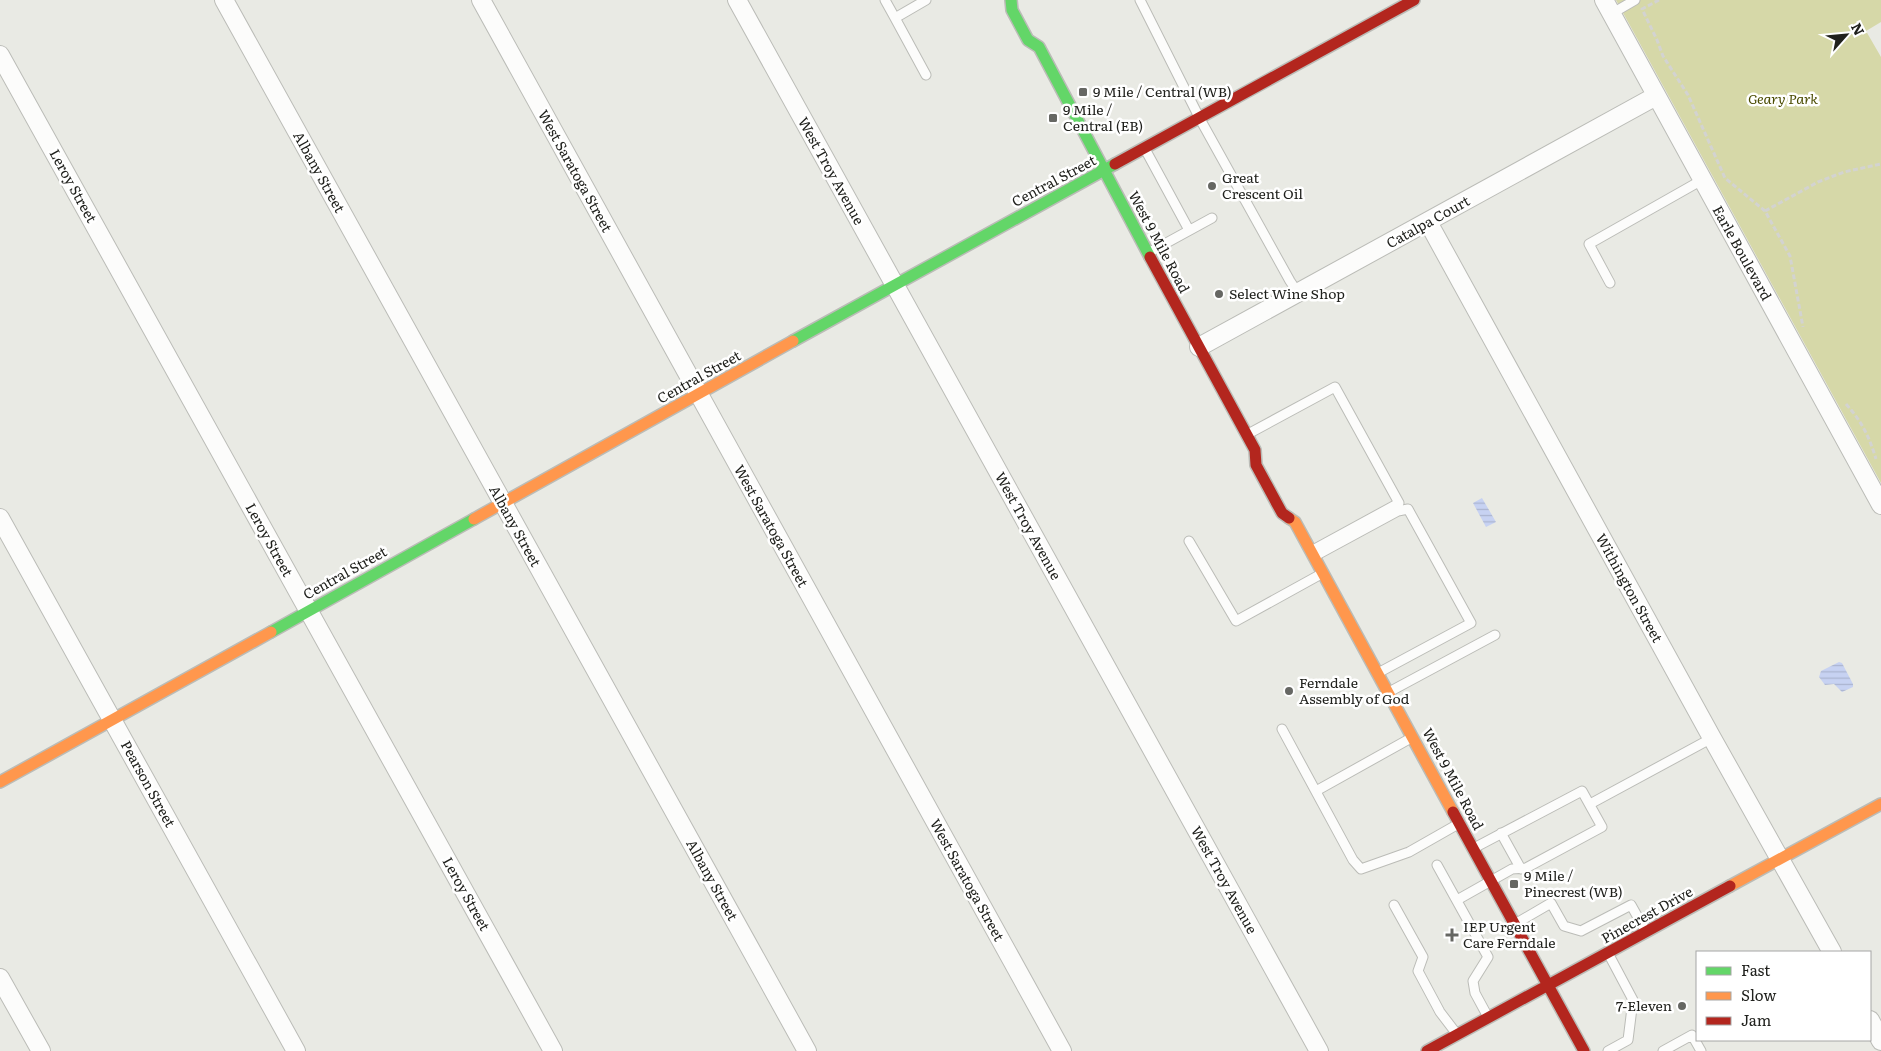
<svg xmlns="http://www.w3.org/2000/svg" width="1881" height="1051" font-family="Literata,serif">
  <defs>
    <pattern id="water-rules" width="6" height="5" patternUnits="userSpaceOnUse" patternTransform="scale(1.25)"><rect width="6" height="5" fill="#c7d2f2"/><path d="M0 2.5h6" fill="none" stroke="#abb4cf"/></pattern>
  </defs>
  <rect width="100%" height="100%" fill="#e9eae4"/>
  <!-- green -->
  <path fill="#d6d8a8" d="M1616 0H1881V22L1866 31 1881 57V483Z"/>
  <!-- water -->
  <path fill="url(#water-rules)" d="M1482 498 1496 522 1486 527 1473 503Z
    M1839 662 1842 663 1853 684V687L1842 692 1834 684 1825 685 1819 677 1821 671Z"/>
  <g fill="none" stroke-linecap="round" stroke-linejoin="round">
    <!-- lane casing -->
    <g stroke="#bbbcb7" stroke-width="11">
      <path id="lane" d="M885 0 895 18 926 0
        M1140 0 1200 119 1290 281 1298 293
        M1611 14 1635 0
        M895 18 926 75
        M1145 149 1189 230
        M1148 253 1212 218
        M1610 283 1589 244 1702 180
        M1248 434 1335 387 1399 503 1311 551
        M1189 541 1236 621 1323 573
        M1315 556 1398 511 1408 509 1471 623 1378 673
        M1389 692 1495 635
        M1282 729 1353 860 1361 869 1409 852 1460 823
        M1316 791 1411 738
        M1590 804 1712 738
        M1501 833 1521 869
        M1437 865 1488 957 1473 981 1475 993 1488 1017
        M1457 900 1512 869 1526 868 1602 827 1582 791 1474 848
        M1394 905 1423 957 1418 971 1440 1012 1456 1033
        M1515 924 1551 903 1564 926 1581 931 1631 905 1645 930
        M1608 1051 1628 1040 1633 1000 1608 953
        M1663 1051 1692 1035 1701 1051"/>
    </g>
    <!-- street casing -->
    <g stroke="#bbbcb7" stroke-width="20">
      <path id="street" d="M224 0 807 1051
        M481 0 1062 1051
        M737 0 1319 1051
        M1604 0 1881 505
        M0 55 553 1051
        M1428 222 1712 738 1832 952
        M1199 347 1656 96
        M0 518 296 1051
        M0 978 41 1051
        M1870 1020 1881 1041"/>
    </g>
    <!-- fast casing -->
    <g stroke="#bbbcb7" stroke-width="14">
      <path id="fast" d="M1011 0 1012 10 1028 40 1039 47 1150 257
        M793 341 1115 164
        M271 632 474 519"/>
    </g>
    <!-- slow casing -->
    <g stroke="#bbbcb7" stroke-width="14">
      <path id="slow" d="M1289 518 1295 522 1453 812
        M474 519 793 341
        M0 782 271 632
        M1730 886 1881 804"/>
    </g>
    <!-- jam casing -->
    <g stroke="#bbbcb7" stroke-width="14">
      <path id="jam" d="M1115 164 1414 0
        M1150 257 1255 450 1256 465 1282 513 1289 518
        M1453 812 1584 1051
        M1427 1051 1730 886"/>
    </g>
    <!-- path -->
    <path stroke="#d3d3d1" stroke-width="3" stroke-dasharray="5 2.5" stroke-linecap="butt" d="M1659 0 1642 9 1657 40 1663 56 1688 95 1725 178 1765 211 1790 256 1803 327
      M1765 211 1818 182 1844 172 1881 164
      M1846 404C1862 422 1869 436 1876 459"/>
    <!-- lane -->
    <use href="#lane" stroke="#fcfcfb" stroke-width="9"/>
    <!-- street -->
    <use href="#street" stroke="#fcfcfb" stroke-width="18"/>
    <!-- fast -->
    <use href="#fast" stroke="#63d668" stroke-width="11"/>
    <!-- slow -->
    <use href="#slow" stroke="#ff974d" stroke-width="11"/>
    <!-- jam -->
    <use href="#jam" stroke="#b3261e" stroke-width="11"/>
  </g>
  <!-- markers -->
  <g fill="#666763" stroke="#fff" stroke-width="2">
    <rect x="1078" y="87" width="10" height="10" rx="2.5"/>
    <rect x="1048" y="113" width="10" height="10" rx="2.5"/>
    <circle cx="1212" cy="186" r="5"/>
    <circle cx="1219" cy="294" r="5"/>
    <circle cx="1289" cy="691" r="5"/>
    <rect x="1509" y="879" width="10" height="10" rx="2.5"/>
    <path d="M1449.5 927.5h5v5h5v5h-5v5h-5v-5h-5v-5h5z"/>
    <circle cx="1682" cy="1006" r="5"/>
  </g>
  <g text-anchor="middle" stroke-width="5" stroke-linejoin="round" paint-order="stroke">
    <!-- poi labels -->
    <g font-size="14" fill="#20211d" stroke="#fff" text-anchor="start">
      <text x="1093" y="97">9 Mile / Central (WB)</text>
      <text x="1063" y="115">9 Mile /<tspan x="1063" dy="16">Central (EB)</tspan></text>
      <text x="1222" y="183">Great<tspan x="1222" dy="16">Crescent Oil</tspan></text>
      <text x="1229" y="299">Select Wine Shop</text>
      <text x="1299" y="688">Ferndale<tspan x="1299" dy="16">Assembly of God</tspan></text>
      <text x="1524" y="881">9 Mile /<tspan x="1524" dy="16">Pinecrest (WB)</tspan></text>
      <text x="1463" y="932">IEP Urgent<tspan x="1463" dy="16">Care Ferndale</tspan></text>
      <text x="1672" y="1011" text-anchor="end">7-Eleven</text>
    </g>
    <!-- park labels -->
    <g font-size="14" font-style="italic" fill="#4a4b00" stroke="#fff">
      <text x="1783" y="104">Geary Park</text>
    </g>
    <!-- street labels -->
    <g font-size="14" fill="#20211d" stroke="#fff">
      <text transform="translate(575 171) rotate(61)" y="5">West Saratoga Street</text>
      <text transform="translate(831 171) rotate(61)" y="5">West Troy Avenue</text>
      <text transform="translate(319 172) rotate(61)" y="5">Albany Street</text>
      <text transform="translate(1054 181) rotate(-28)" y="5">Central Street</text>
      <text transform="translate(73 186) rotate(61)" y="5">Leroy Street</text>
      <text transform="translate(1428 222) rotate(-29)" y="5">Catalpa Court</text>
      <text transform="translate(1159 242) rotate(62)" y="5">West 9 Mile Road</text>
      <text transform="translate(1742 253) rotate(61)" y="5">Earle Boulevard</text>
      <text transform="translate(699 377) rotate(-29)" y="5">Central Street</text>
      <text transform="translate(515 526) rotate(61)" y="5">Albany Street</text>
      <text transform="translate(771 526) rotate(61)" y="5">West Saratoga Street</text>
      <text transform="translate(1028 526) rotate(61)" y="5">West Troy Avenue</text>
      <text transform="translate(269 540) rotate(61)" y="5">Leroy Street</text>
      <text transform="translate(345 573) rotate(-29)" y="5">Central Street</text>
      <text transform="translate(1629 588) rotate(61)" y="5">Withington Street</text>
      <text transform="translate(1453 779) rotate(62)" y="5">West 9 Mile Road</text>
      <text transform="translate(148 784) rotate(61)" y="5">Pearson Street</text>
      <text transform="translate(712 880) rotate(61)" y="5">Albany Street</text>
      <text transform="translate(967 880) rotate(61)" y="5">West Saratoga Street</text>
      <text transform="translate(1224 880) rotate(61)" y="5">West Troy Avenue</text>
      <text transform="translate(466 894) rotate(61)" y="5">Leroy Street</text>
      <text transform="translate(1647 915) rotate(-29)" y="5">Pinecrest Drive</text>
    </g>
  </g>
  <!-- legend -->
  <rect x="1696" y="951" width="175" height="90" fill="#ffffff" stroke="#a6a6a5"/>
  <rect x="1706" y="967" width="25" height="8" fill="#63d668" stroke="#a6a6a5"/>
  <text x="1741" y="976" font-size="15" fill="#20211d">Fast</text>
  <rect x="1706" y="992" width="25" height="8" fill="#ff974d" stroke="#a6a6a5"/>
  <text x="1741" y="1001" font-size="15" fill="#20211d">Slow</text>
  <rect x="1706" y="1017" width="25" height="8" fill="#b3261e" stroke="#a6a6a5"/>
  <text x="1741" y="1026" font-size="15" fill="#20211d">Jam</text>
  <!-- north arrow -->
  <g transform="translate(1846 35) rotate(63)" stroke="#ffffff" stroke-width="4" paint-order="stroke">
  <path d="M0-4L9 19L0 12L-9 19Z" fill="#20211d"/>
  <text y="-8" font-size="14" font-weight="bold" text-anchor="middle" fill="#20211d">N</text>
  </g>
</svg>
